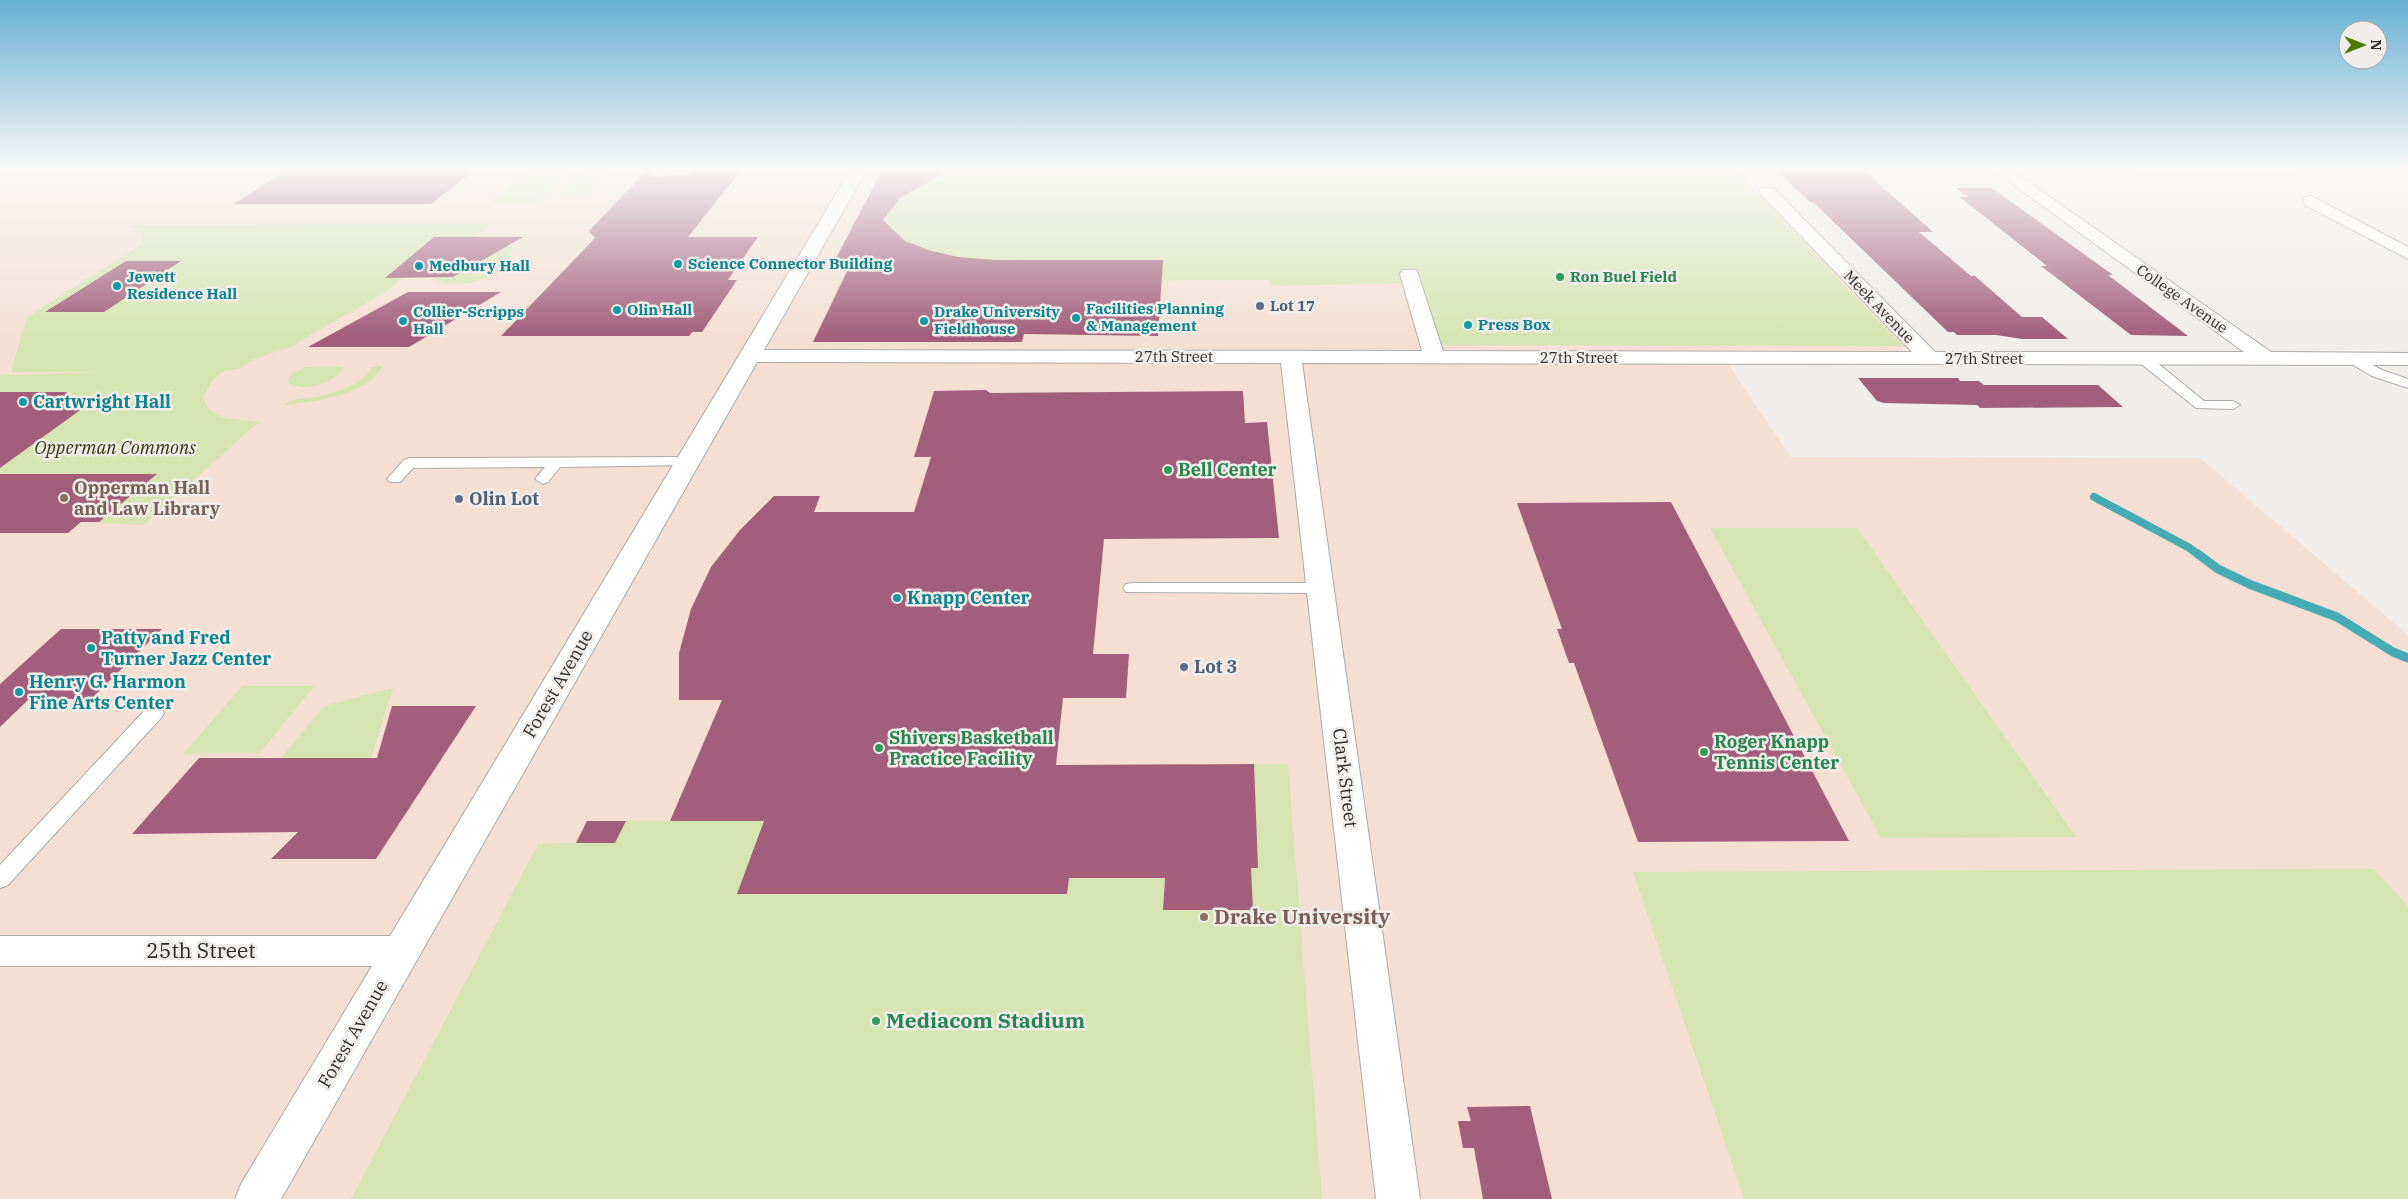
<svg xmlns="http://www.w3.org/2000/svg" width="2408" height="1199" font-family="'IBM Plex Serif',serif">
  <rect width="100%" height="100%" fill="#f0edea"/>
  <!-- education -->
  <path fill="#f5dfd2" d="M0 169H1737L1906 347 1896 352H1720L1791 457 2200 458 2408 635V1199H0Z
    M2123 169H2285L2299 177 2138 178Z"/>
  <!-- green -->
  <path fill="#d6e4b1" d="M587 169H684L652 176H631L650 172H612L589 193 562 194Z
    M883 169H1733L1903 346 1441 345 1419 283 1270 286 1269 280 1036 281 855 266 835 260Z
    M541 171 565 172 568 175 558 180 537 203H492V200L504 194 506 187 515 183 519 177Z
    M490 224 475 237H434L386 277 403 278 384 293 290 347 254 359 239 369 225 370 213 380 203 397 208 409 224 418 259 422 143 525 81 522 68 533H0V375L105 372H11L27 317 140 245 143 235 129 225Z
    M504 244 513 248C510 255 507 264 502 269 487 283 448 291 432 277Z
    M383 366C369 394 312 403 284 405 291 398 300 399 310 398 330 394 361 387 372 367Z
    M306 367H341L342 370C333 384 300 393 287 382L292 374Z
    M1710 528H1857L2076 837 1881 838Z
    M242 686H314L260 753 183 754Z
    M393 688 371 758H281L324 706Z
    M1288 764 1322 1199H351L538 844 575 843 587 821 1048 820 1056 765Z
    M2374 869 2408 906V1199H1744L1633 872Z"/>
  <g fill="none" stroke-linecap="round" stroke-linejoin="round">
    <!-- stream-far1 -->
    <path stroke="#45abb5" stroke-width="8" d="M2094 497 2188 547 2199 555"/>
    <!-- stream -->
    <path stroke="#45abb5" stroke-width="9" d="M2198 554 2218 569 2249 584 2337 617 2393 652 2408 658"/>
  </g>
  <!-- building -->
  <path fill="#a25e7a" d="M648 169 653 177 690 174 694 169H742L688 237H758L728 280H737L702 332H692L689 336H501L595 238 589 231Z
    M883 169H952L901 197 883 220 905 241 928 250 958 257 994 260H1163L1158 336 1024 334 1022 342H813L851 263 835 260Z
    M1775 169H1862L1933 232H1919L1971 276H1975L2022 317H2042L2068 339H2022L1996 335H1957L1954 332H1948L1813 202H1810Z
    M283 173H471L431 204H234Z
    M1956 188H1992L2113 275H2108L2188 336 2131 335 2041 266H2047L1960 197H1968Z
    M434 237H523L453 277 385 278Z
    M126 261H181L104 312H45Z
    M408 292H501L409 347H308Z
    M1858 378H1958L1960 381H1979L1984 385H2098L2123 407 1980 408 1977 405 1884 403 1877 401Z
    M986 390 990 393 1243 391 1245 423 1267 422 1279 538 1104 539 1093 654H1129L1126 698H1063L1056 765 1254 764 1258 868H1251L1253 910H1163L1165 878H1069L1067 894H737L764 821H670L722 700H679V653L691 609 711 567 740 530 774 496H820L814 512H914L931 457H914L934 391Z
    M0 392H66L83 408 0 468Z
    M0 474H157L99 522H81L68 533H0Z
    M1671 502 1849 841 1638 842 1574 663H1569L1557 629H1562L1517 503Z
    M61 629H162L91 699H29L0 727V684Z
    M392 706H476L376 859H271L298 832 132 834 199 758H377Z
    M587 821H626L615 843H576Z
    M1530 1106 1552 1199H1483L1474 1148H1463L1458 1121H1471L1467 1107Z"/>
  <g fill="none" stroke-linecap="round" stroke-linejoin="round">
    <!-- lane casing -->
    <g stroke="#adaaa7" stroke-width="2">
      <path id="lane" d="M2353 355 2382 370 2408 379V388L2372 376 2348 362 2346 359 2348 356Z
        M2145 356 2150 357 2204 401H2233L2240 405 2233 409 2196 408 2140 363 2138 360 2140 357Z
        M688 457 696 462 693 465 560 467 548 482 543 484 535 479 545 467 413 468 400 482H390L387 479 404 460 409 458Z
        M1132 583H1320L1326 584 1329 588 1326 592 1320 593 1126 592 1123 588 1126 584Z
        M154 706 161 708 164 713 161 718 8 885 0 888V865L147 708Z"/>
    </g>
    <!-- street casing -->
    <g stroke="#adaaa7" stroke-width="2">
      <path id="street" d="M1992 169H2010L2271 352 2408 353V365L1302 363 1420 1199H1376L1281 363 750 362 743 360 740 356 743 352 750 350 1422 351 1400 274 1402 270H1416L1418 274 1443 351 1912 352 1761 194 1759 191 1761 188H1773L1935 352H2244Z
        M2311 196 2408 247V259L2305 205 2303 201 2305 197Z
        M0 936H402L415 940 421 951 415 962 402 966H0Z"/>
    </g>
    <!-- secondary casing -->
    <g stroke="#adaaa7" stroke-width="2">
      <path id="secondary" d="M851 169H867L281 1199H235L241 1184Z"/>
    </g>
    <!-- lane -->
    <use href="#lane" fill="#fff" fill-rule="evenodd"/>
    <!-- street -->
    <use href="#street" fill="#fff" fill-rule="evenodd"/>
    <!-- secondary -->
    <use href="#secondary" fill="#fff" fill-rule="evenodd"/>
  </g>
  <!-- sky -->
  <linearGradient id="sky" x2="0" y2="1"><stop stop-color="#67b0d4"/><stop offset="0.5" stop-color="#f8f7f6"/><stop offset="1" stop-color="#f8f7f6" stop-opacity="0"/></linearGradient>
  <rect width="2408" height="337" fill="url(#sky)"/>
  <!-- markers -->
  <g fill="#0f9aa8" stroke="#f0edea" stroke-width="2">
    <circle cx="678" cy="264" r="5"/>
    <circle cx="419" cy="266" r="5"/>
    <circle cx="117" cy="286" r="5"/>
    <circle cx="617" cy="310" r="5"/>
    <circle cx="1076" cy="318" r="5"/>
    <circle cx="403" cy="321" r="5"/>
    <circle cx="924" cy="321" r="5"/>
    <circle cx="1468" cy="325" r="5"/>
    <circle cx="23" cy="402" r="5"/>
    <circle cx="897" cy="598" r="5"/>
    <circle cx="91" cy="648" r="5"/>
    <circle cx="19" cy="692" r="5"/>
  </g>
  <g fill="#2e9e5b" stroke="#f0edea" stroke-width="2">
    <circle cx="1560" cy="277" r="5"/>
    <circle cx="1168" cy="470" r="5"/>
    <circle cx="879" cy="748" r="5"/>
    <circle cx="1704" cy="752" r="5"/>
    <circle cx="876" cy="1021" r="5"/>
  </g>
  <g fill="#5c6f8a" stroke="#f0edea" stroke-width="2">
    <circle cx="1260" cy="306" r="5"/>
    <circle cx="459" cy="499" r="5"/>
    <circle cx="1184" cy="667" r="5"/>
  </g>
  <g fill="#8d6e63" stroke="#f0edea" stroke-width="2">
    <circle cx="64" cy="498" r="5"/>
    <circle cx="1204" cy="917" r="5"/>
  </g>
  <g text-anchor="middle" stroke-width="5" stroke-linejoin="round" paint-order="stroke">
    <!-- far-culture labels -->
    <g font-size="15" font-weight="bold" fill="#0d838f" stroke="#f0edea" text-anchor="start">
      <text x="688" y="269">Science Connector Building</text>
      <text x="429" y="271">Medbury Hall</text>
      <text x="127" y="282">Jewett<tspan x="127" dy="17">Residence Hall</tspan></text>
      <text x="1086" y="314">Facilities Planning<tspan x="1086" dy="17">&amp; Management</tspan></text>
      <text x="627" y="315">Olin Hall</text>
      <text x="413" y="317">Collier-Scripps<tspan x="413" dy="17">Hall</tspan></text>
      <text x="934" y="317">Drake University<tspan x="934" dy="17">Fieldhouse</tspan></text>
      <text x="1478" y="330">Press Box</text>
    </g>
    <!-- far-leisure labels -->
    <g font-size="15" font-weight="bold" fill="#27864d" stroke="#f0edea" text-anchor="start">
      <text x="1570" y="282">Ron Buel Field</text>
    </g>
    <!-- far-street labels -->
    <g font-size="15" fill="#2e2d2c" stroke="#f0edea">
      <text transform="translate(2182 299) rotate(35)" y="5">College Avenue</text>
      <text transform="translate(1879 307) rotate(46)" y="5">Meek Avenue</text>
      <text x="1174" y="362">27th Street</text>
      <text x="1579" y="363">27th Street</text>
      <text x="1984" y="364">27th Street</text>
    </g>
    <!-- far-service labels -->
    <g font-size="15" font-weight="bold" fill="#4e5e75" stroke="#f0edea" text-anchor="start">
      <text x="1270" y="311">Lot 17</text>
    </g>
    <!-- culture labels -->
    <g font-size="18" font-weight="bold" fill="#0d838f" stroke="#f0edea" text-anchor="start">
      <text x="33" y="408">Cartwright Hall</text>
      <text x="907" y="604">Knapp Center</text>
      <text x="101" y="644">Patty and Fred<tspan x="101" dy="21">Turner Jazz Center</tspan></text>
      <text x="29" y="688">Henry G. Harmon<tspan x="29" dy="21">Fine Arts Center</tspan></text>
    </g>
    <!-- park labels -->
    <g font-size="18" font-style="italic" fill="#2e3802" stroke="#f0edea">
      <text x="115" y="454">Opperman Commons</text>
    </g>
    <!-- leisure labels -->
    <g font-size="18" font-weight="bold" fill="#27864d" stroke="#f0edea" text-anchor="start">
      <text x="1178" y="476">Bell Center</text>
      <text x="889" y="744">Shivers Basketball<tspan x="889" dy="21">Practice Facility</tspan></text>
      <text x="1714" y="748">Roger Knapp<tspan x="1714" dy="21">Tennis Center</tspan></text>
    </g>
    <!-- education labels -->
    <g font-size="18" font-weight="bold" fill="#785e54" stroke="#f0edea" text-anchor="start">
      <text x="74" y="494">Opperman Hall<tspan x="74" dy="21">and Law Library</tspan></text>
    </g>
    <!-- service labels -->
    <g font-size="18" font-weight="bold" fill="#4e5e75" stroke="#f0edea" text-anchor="start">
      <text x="469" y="505">Olin Lot</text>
      <text x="1194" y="673">Lot 3</text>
    </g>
    <!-- street labels -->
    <g font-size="18" fill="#2e2d2c" stroke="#f0edea">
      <text transform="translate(558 684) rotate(-60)" y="6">Forest Avenue</text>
      <text transform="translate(1345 778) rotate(83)" y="6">Clark Street</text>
      <text transform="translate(353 1034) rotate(-60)" y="6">Forest Avenue</text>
    </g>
    <!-- near-education labels -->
    <g font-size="21" font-weight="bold" fill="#785e54" stroke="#f0edea" text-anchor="start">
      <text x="1214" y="924">Drake University</text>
    </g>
    <!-- near-street labels -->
    <g font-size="21" fill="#2e2d2c" stroke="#f0edea">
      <text x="201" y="958">25th Street</text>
    </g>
    <!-- near-leisure labels -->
    <g font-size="21" font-weight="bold" fill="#27864d" stroke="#f0edea" text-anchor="start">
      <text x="886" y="1028">Mediacom Stadium</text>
    </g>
  </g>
  <!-- north arrow -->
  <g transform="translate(2363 45) rotate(90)"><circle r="24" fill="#f0edea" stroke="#a2a09e"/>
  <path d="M0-4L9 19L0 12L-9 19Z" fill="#4c7a00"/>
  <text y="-8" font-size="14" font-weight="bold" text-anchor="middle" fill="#2e2d2c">N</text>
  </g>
</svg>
